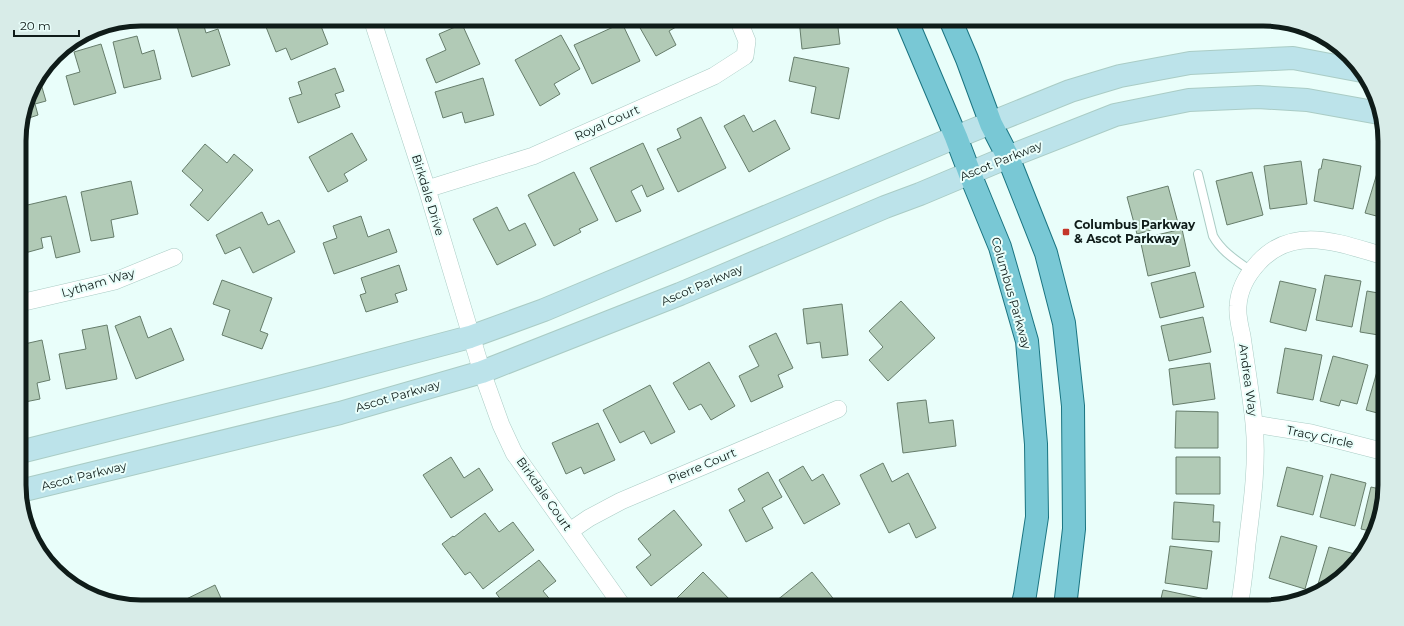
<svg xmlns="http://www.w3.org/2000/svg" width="1404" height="626" font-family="Montserrat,sans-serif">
  <rect width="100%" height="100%" fill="#e9fefa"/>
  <!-- building -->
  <path fill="#b1cab6" stroke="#667d6b" d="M197 19H202L206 33 218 29 230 65 192 77 177 26Z
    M284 19H304L307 27 319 21 328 44 291 60 286 48 276 52 266 27Z
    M635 19H690L669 31 676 45 656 56Z
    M799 19H837L840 44 802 49Z
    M622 23 640 61 592 84 574 45Z
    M462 24 480 64 436 83 426 59 446 50 439 34Z
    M561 35 580 69 554 84 560 94 540 106 515 60Z
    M137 36 142 54 154 50 161 79 124 88 113 42Z
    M101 44 116 93 74 105 66 76 80 72 74 52Z
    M794 57 849 68 839 119 811 113 816 87 789 81Z
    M335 68 344 91 335 94 340 107 298 123 289 98 302 94 298 82Z
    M39 77 46 101 35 104 38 115 23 120 32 87Z
    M483 78 494 115 465 123 462 112 443 118 435 92Z
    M744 115 753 132 775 120 790 149 749 172 724 126Z
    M701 117 726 168 678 192 657 149 681 138 677 129Z
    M352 133 367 160 344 174 348 181 328 192 309 157Z
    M643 143 664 189 647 197 642 185 631 191 641 211 616 222 590 168Z
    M205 144 227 163 234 154 253 170 208 221 190 205 203 190 182 171Z
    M1323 159 1361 166 1353 209 1314 201 1319 169H1321Z
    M1301 161 1307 204 1270 209 1264 166Z
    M1378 170 1384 171V218L1365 213Z
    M574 172 598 220 579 229 581 232 554 246 528 195Z
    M1252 172 1263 215 1227 225 1216 181Z
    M131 181 138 214 111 220 114 237 91 241 81 192Z
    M1168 186 1178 223 1137 234 1127 197Z
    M66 196 80 252 56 258 51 236 41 238 43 248 25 253 19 230V207Z
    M497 207 509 231 525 223 536 245 497 265 473 219Z
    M262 212 268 225 279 220 295 252 253 273 240 247 225 254 216 235Z
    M361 216 368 237 389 229 397 252 334 274 323 243 337 238 333 226Z
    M1182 229 1190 266 1148 276 1140 239Z
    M399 265 407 290 395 294 398 302 366 312 360 295 366 293 361 278Z
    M1195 272 1204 307 1160 318 1151 283Z
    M1325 275 1361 281 1352 327 1316 320Z
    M222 280 272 298 260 331 268 334 262 349 222 335 230 310 213 304Z
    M1280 281 1316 289 1306 331 1270 322Z
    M1367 291 1384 294 1385 336 1360 332Z
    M901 301 935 338 888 381 869 360 883 347 869 331Z
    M842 304 848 355 822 358 820 342 807 344 803 309Z
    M140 316 148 338 171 328 184 360 136 379 115 326Z
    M1203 317 1211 352 1169 361 1161 326Z
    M107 325 117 379 66 389 59 354 86 349 82 330Z
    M776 333 793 368 778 375 783 387 751 402 739 376 759 366 749 346Z
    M42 340 50 380 37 383 40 399 20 403V345Z
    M1285 348 1322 355 1313 400 1277 393Z
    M1333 356 1368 365 1357 404 1341 400 1339 406 1320 401Z
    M709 362 735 406 711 420 701 404 689 410 673 383Z
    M1210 363 1215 399 1173 405 1169 369Z
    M1378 368 1385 370V415L1366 410Z
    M650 385 675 432 651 444 644 431 620 443 603 410Z
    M926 400 929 423 953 420 956 446 903 453 897 403Z
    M1176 411 1218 412V448H1175Z
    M598 423 615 460 584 474 581 467 566 474 552 443Z
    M451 457 464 478 479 468 493 490 451 518 423 475Z
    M1176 457H1220V494H1176Z
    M883 463 892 482 908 473 936 528 916 538 909 523 889 533 860 475Z
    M803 466 812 481 823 474 840 504 804 524 779 480Z
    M1287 467 1323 476 1313 515 1277 506Z
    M768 472 782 497 762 508 773 528 746 542 729 510 745 501 738 489Z
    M1331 474 1366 483 1355 526 1320 517Z
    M1371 487 1384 490 1375 532 1361 529Z
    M1174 502 1214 505 1213 522H1220L1219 542 1172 539Z
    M674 510 702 545 651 586 636 567 651 555 638 539Z
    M485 513 499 532 513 522 534 550 483 589 470 572 465 575 442 544 453 536 454 537Z
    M1281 536 1317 546 1305 589 1269 578Z
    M1170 546 1212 551 1207 589 1165 583Z
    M1329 547 1362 556 1360 560 1331 586 1316 591Z
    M539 560 556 581 543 591 552 602 545 607H506L496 593Z
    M703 572 732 602 727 607H682L675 600Z
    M812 572 840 607H781L776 601Z
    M215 585 225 607H170Z
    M1163 590 1205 599 1203 607H1159Z"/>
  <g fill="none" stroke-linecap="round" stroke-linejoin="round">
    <!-- lane casing -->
    <g stroke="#aaccc5" stroke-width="10">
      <path id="lane" d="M1198 174 1213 236C1222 252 1237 261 1251 271"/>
    </g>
    <!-- street casing -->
    <g stroke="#aaccc5" stroke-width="18">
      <path id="street" d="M372 19 427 189 482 372 501 425 514 453 623 607
        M427 189 533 156 714 76 745 56 747 41 738 19
        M20 303 115 281 174 257
        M1254 424 1311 433 1385 452
        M570 531 589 518 621 501 838 409
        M1239 607C1243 586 1245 565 1247 544 1252 504 1258 463 1254 423 1251 394 1246 365 1242 336 1240 327 1237 316 1238 306 1239 290 1247 275 1258 263 1294 223 1341 244 1384 256"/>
    </g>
    <!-- secondary casing -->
    <g stroke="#aaccc5" stroke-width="24">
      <path id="secondary" d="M20 452 319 377 470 337 544 310 956 137 1070 91 1120 76 1190 63 1293 58 1362 71
        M20 491 340 413 482 372 680 294 885 207 920 194 1008 157 1115 115 1189 100 1258 97 1307 100 1379 113"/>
    </g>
    <!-- primary casing -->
    <g stroke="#1a7481" stroke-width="24">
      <path id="primary" d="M906 19 956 137 970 174 1000 247 1027 341 1036 444 1037 517 1025 595 1022 607
        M950 19 967 59 991 124 1008 157 1046 253 1064 323 1073 406 1074 529 1065 607"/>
    </g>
    <!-- lane -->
    <use href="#lane" stroke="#fff" stroke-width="8"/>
    <!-- street -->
    <use href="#street" stroke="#fff" stroke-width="17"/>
    <!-- secondary -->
    <use href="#secondary" stroke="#bce3ea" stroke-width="22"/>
    <!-- primary -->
    <use href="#primary" stroke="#79c8d5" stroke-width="22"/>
  </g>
  <!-- markers -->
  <rect fill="#c4372a" stroke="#e9fefa" stroke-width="1.5" x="1062" y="228" width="8" height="8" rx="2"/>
  <g text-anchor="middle" stroke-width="4" stroke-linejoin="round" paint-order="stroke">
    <!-- street labels -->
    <g font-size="12" fill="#0f1c19" stroke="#e9fefa">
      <text transform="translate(607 123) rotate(-24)" y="4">Royal Court</text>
      <text transform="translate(1001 161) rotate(-22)" y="4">Ascot Parkway</text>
      <text transform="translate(428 195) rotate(73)" y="4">Birkdale Drive</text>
      <text transform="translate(98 283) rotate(-16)" y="4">Lytham Way</text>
      <text transform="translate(702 285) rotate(-23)" y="4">Ascot Parkway</text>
      <text transform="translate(1011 293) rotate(74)" y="4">Columbus Parkway</text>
      <text transform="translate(1248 380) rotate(82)" y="4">Andrea Way</text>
      <text transform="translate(398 396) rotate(-16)" y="4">Ascot Parkway</text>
      <text transform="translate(1320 437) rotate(12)" y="4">Tracy Circle</text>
      <text transform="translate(702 466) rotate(-23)" y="4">Pierre Court</text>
      <text transform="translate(84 476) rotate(-14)" y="4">Ascot Parkway</text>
      <text transform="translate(544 494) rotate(55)" y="4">Birkdale Court</text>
    </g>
    <!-- poi labels -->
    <g font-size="12" font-weight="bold" fill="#0f1c19" stroke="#e9fefa" text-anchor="start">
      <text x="1074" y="229">Columbus Parkway<tspan x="1074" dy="14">&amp; Ascot Parkway</tspan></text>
    </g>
  </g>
  <!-- crop -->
  <path d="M0 0H1404V626H0ZM141 26H1263A115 115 0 0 1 1378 141V485A115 115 0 0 1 1263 600H141A115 115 0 0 1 26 485V141A115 115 0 0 1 141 26Z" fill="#d8ece8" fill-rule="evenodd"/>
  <path fill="none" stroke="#0f1c19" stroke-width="5" d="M141 26H1263A115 115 0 0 1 1378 141V485A115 115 0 0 1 1263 600H141A115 115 0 0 1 26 485V141A115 115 0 0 1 141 26Z"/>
  <!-- scale -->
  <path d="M14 30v6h65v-6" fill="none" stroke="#0f1c19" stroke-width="2"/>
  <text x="20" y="30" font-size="12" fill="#0f1c19" stroke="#e9fefa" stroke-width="3" paint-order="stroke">20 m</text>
</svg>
